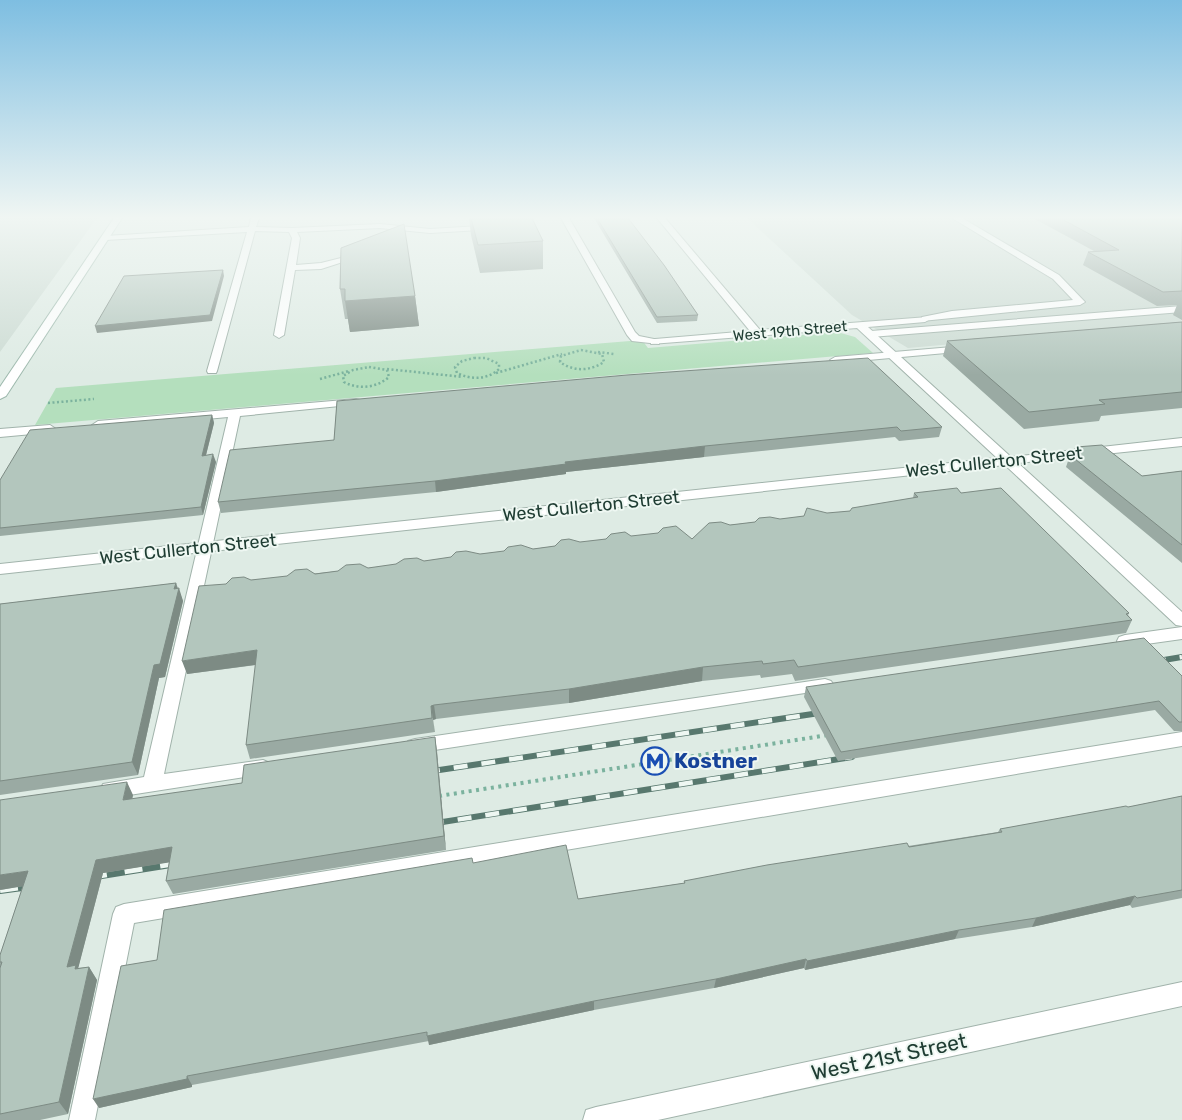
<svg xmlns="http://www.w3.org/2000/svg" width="1182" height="1120" font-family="Rubik,sans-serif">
  <rect width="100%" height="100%" fill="#deebe4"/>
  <!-- built -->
  <path fill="#ccdbd3" d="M0 218H97L0 352Z
    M747 218H1182V324L908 348 852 315Z"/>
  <!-- green -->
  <path fill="#b4dfbd" d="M837 332 855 337 873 353 35 425 56 388 642 340 648 348Z"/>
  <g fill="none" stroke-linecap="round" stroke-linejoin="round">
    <!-- lane casing -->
    <g stroke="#a1b3ab" stroke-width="2">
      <path id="lane" d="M251 218H259L256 227 292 228 380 224 430 229 480 226 484 228 480 230 430 233 380 228 297 232 300 238 296 265 321 263 345 257 349 260 321 269 295 270 284 335 279 338 274 335 292 238 289 232 255 231 217 371 216 373H208L207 371 247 232 105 240 101 238 105 236 249 227Z
        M561 218H569L635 332 639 336 659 340V344L632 341 627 335Z
        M952 218H962L1059 275 1085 302 1080 305 922 321V317L952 311 1073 300 1053 279Z
        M1182 306V312L871 337 866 334 871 331Z
        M964 346 968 347V351L835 363 830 360 835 357Z
        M356 399 360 400V404L240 416 164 774 263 760 270 763 273 768 270 773 110 798 103 796 100 790 103 784 144 777 228 417 98 429 92 425 98 421Z
        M50 425 56 429 54 432 0 437V429Z
        M1182 627V639L1125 647 1119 645 1117 641 1119 637 1125 635Z
        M825 679 831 681 834 685 831 689 415 753 408 751 406 746 408 741 415 739Z
        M1182 732V746L134 923 95 1120H69L113 914 116 907 124 904Z"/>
    </g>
    <!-- street casing -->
    <g stroke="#a1b3ab" stroke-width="2">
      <path id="street" d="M657 218H665L760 330 928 317 930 319 925 322 868 327 1011 457 1182 438V446L1018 463 1182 612V626L1176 625 1005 465 0 574V564L997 458 857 328 651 344V340L655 339 750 331Z
        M1182 982V1006L658 1120H583L586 1110 596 1107Z"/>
    </g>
    <!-- secondary casing -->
    <g stroke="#9cb8ac" stroke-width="2">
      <path id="secondary" d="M114 218H122L6 396 0 399V387Z"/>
    </g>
    <!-- path-far1 -->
    <path stroke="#7bb29e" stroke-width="2.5" stroke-dasharray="2 2.5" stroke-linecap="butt" d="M581 350 602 354 604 362C590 371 574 372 560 362L561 356Z
      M598 352 614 354
      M474 358H486L499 364V369C487 380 471 380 457 373L455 367 462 361Z
      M369 367 387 370 389 377C376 388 359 390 344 382L343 376 353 370Z
      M387 369 463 377
      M496 373 562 354
      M320 379 349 371
      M48 403 94 399"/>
    <!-- path -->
    <path stroke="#7bb29e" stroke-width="4" stroke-dasharray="3 4.5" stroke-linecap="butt" d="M439 796 828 735"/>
    <!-- lane -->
    <use href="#lane" fill="#fff" fill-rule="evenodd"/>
    <!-- street -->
    <use href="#street" fill="#fff" fill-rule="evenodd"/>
    <!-- secondary -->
    <use href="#secondary" fill="#fff" fill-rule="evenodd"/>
    <!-- rail-far1 casing -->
    <g stroke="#58786e" stroke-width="6">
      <path id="rail-far1" d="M1152 662 1182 657
        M426 772 826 712
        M430 824 852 757"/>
    </g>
    <!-- rail casing -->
    <g stroke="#58786e" stroke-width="8">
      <path id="rail" d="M89 877 183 862
        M0 890 37 885"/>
    </g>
    <!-- rail-far1 -->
    <use href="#rail-far1" stroke="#eef7f2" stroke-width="4.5" stroke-dasharray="14" stroke-linecap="butt"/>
    <!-- rail -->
    <use href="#rail" stroke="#eef7f2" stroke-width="6" stroke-dasharray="18" stroke-linecap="butt"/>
  </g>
  <!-- wall -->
  <path fill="#9aaaa3" d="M469 218H532L543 241V269L480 273 471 235Z
    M594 218H628L698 315 697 321 657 323Z
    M1033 218H1182V320L1173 315 1177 305 1157 306 1083 265 1088 252 1094 251Z
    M341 248 415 296 419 326 350 332 348 319H345L340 289Z
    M1182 322V408L1101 416 1099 421 1024 429 943 356 947 341Z
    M337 401 942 427 939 437 899 441 895 437 704 457 566 472V474L436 492 221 513 218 502 334 440Z
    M212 415 214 423 206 455 216 462 203 515 0 536V480Z
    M1070 455 1142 476 1182 471V563L1066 467Z
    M914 493H961L1129 613 1128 615 1132 620 1126 633 795 681 792 674 761 678 760 675 702 681 569 703 436 719 433 720 435 732 250 759 246 745 256 665 187 674 226 584 251 580 368 568 480 554 533 549 631 536 692 539 730 525 850 511 913 498Z
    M176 583 183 601 165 677 159 678 138 775 0 795V604Z
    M1182 676V731H1174L1155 710 838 761 804 697 806 687Z
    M435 737 446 850 173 894 166 881 169 862 103 873 78 968 89 967 97 980 68 1114 40 1120H0V955L23 886 0 890 133 795 132 799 242 783Z
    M1182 796V898L1132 908 1130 905 1032 927 955 939 805 970 804 968 714 988 594 1010 429 1045V1041L192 1085V1087L99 1108 157 960 473 863 578 899 684 883V881L998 832 1000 829 1128 807Z"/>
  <!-- shaded-wall -->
  <path fill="#7d8b84" d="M223 270 224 276 212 321 97 333 95 326Z
    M415 296 419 326 350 332 345 301Z
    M212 415 214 423 204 463 202 456Z
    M705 446 704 457 566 472V474L436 492 435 481 565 462Z
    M213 454 216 462 203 515 201 507Z
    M176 583 178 591 179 588 183 601 165 677 159 678 138 775 132 762 154 665Z
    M257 650 261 664 187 674 182 661Z
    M703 667 702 681 569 703V689Z
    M434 705 436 719 433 720 435 732 431 706Z
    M435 737 437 751 446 850 444 836Z
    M127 782 133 795 129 814 123 800Z
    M172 847 178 861 103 873 78 969 84 978 67 967 96 860Z
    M28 871 36 884 0 890V875Z
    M1135 896 1130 905 1032 927 1036 918Z
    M959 930 955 939 805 970 807 961Z
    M806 959 804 968 714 988 716 979Z
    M89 967 97 980 68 1114 59 1102Z
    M594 1001V1010L429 1045 427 1036Z
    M187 1076 192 1085V1087L99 1108 93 1099Z"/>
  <!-- building -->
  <path fill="#b3c6bd" stroke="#7d8b84" d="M471 218H532L543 241 478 245Z
    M597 218H628L664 265 698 315 657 317Z
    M1060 218H1182V291L1163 292 1088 252 1119 250Z
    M404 224 415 296 345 301V289H340L341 248Z
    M223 270 210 315 95 326 124 276Z
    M1182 322V392L1099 400 1105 404 1029 412 947 341Z
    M868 358 942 427 901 431 897 427 705 446 565 462 566 464 435 481 218 502 230 450 334 440 337 401 627 375Z
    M212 415 202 456 213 454 201 507 0 528V480L30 430Z
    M1102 445 1142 476 1182 471V545L1070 455 1076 447Z
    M957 488 961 493 1001 488 1129 613 1126 614 1132 620 798 667 794 660 763 664 762 661 703 667 569 689 434 705 431 706 432 718 246 745 257 650 182 661 199 586 226 584 232 578 244 577 251 580 287 576 295 570 307 569 315 574 338 571 346 565 360 564 368 568 396 564 404 559 417 558 424 561 451 557 456 552 466 551 480 554 504 551 508 547 521 545 533 549 555 546 561 540 569 539 580 542 606 539 611 534 625 532 631 536 658 533 663 528 676 526 692 539 709 523 721 522 730 525 755 522 759 518 770 517 780 519 804 516 807 508 827 513 850 511 852 508 918 497 914 493Z
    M176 583 174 589 179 588 160 664 154 665 132 762 0 781V604Z
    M1144 638 1182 676V722H1179L1159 701 841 752 806 687Z
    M435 737 444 836 166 881 172 847 96 860 67 967 76 965 75 969 89 967 59 1102 0 1114V968L2 962H0V955L28 871 0 875V800L127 782 123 800 242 783 244 765Z
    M1182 796V890L1137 898 1135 896 1036 918 959 930 807 961 806 959 716 979 594 1001 427 1036V1032L187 1076V1079L93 1099 121 966 157 960 164 910 472 858 473 863 566 845 578 899 685 883 684 881 767 865 907 843 909 847 1002 832 1000 829 1126 806 1128 807Z"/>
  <!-- sky -->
  <linearGradient id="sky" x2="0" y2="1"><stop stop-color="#7ebee1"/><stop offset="0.58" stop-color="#f0f6f3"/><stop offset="1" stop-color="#f0f6f3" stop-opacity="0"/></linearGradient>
  <rect width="1182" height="375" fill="url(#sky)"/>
  <!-- icons -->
  <defs>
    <g id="metro-ring" transform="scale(1.4375)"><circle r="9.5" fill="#eef7f2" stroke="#1a4fb4" stroke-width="1.5"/><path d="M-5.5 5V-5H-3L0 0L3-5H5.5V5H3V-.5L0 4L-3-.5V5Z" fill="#1a4fb4"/></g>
  </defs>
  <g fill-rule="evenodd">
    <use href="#metro-ring" x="655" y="761"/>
  </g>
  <g text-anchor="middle" stroke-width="4" stroke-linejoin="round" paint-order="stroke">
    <!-- far-street labels -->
    <g font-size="15" fill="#1e3c32" stroke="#eef7f2">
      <text transform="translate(790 331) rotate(-5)" y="5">West 19th Street</text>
    </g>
    <!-- street labels -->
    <g font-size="18" fill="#1e3c32" stroke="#eef7f2">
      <text transform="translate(994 462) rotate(-6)" y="6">West Cullerton Street</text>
      <text transform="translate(591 506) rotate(-6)" y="6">West Cullerton Street</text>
      <text transform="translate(188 549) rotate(-6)" y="6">West Cullerton Street</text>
    </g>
    <!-- near-transit labels -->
    <g font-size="21" font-weight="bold" fill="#164399" stroke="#eef7f2" text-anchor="start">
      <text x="674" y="768">Kostner</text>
    </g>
    <!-- near-street labels -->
    <g font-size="21" fill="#1e3c32" stroke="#eef7f2">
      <text transform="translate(889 1057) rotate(-12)" y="7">West 21st Street</text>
    </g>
  </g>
</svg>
